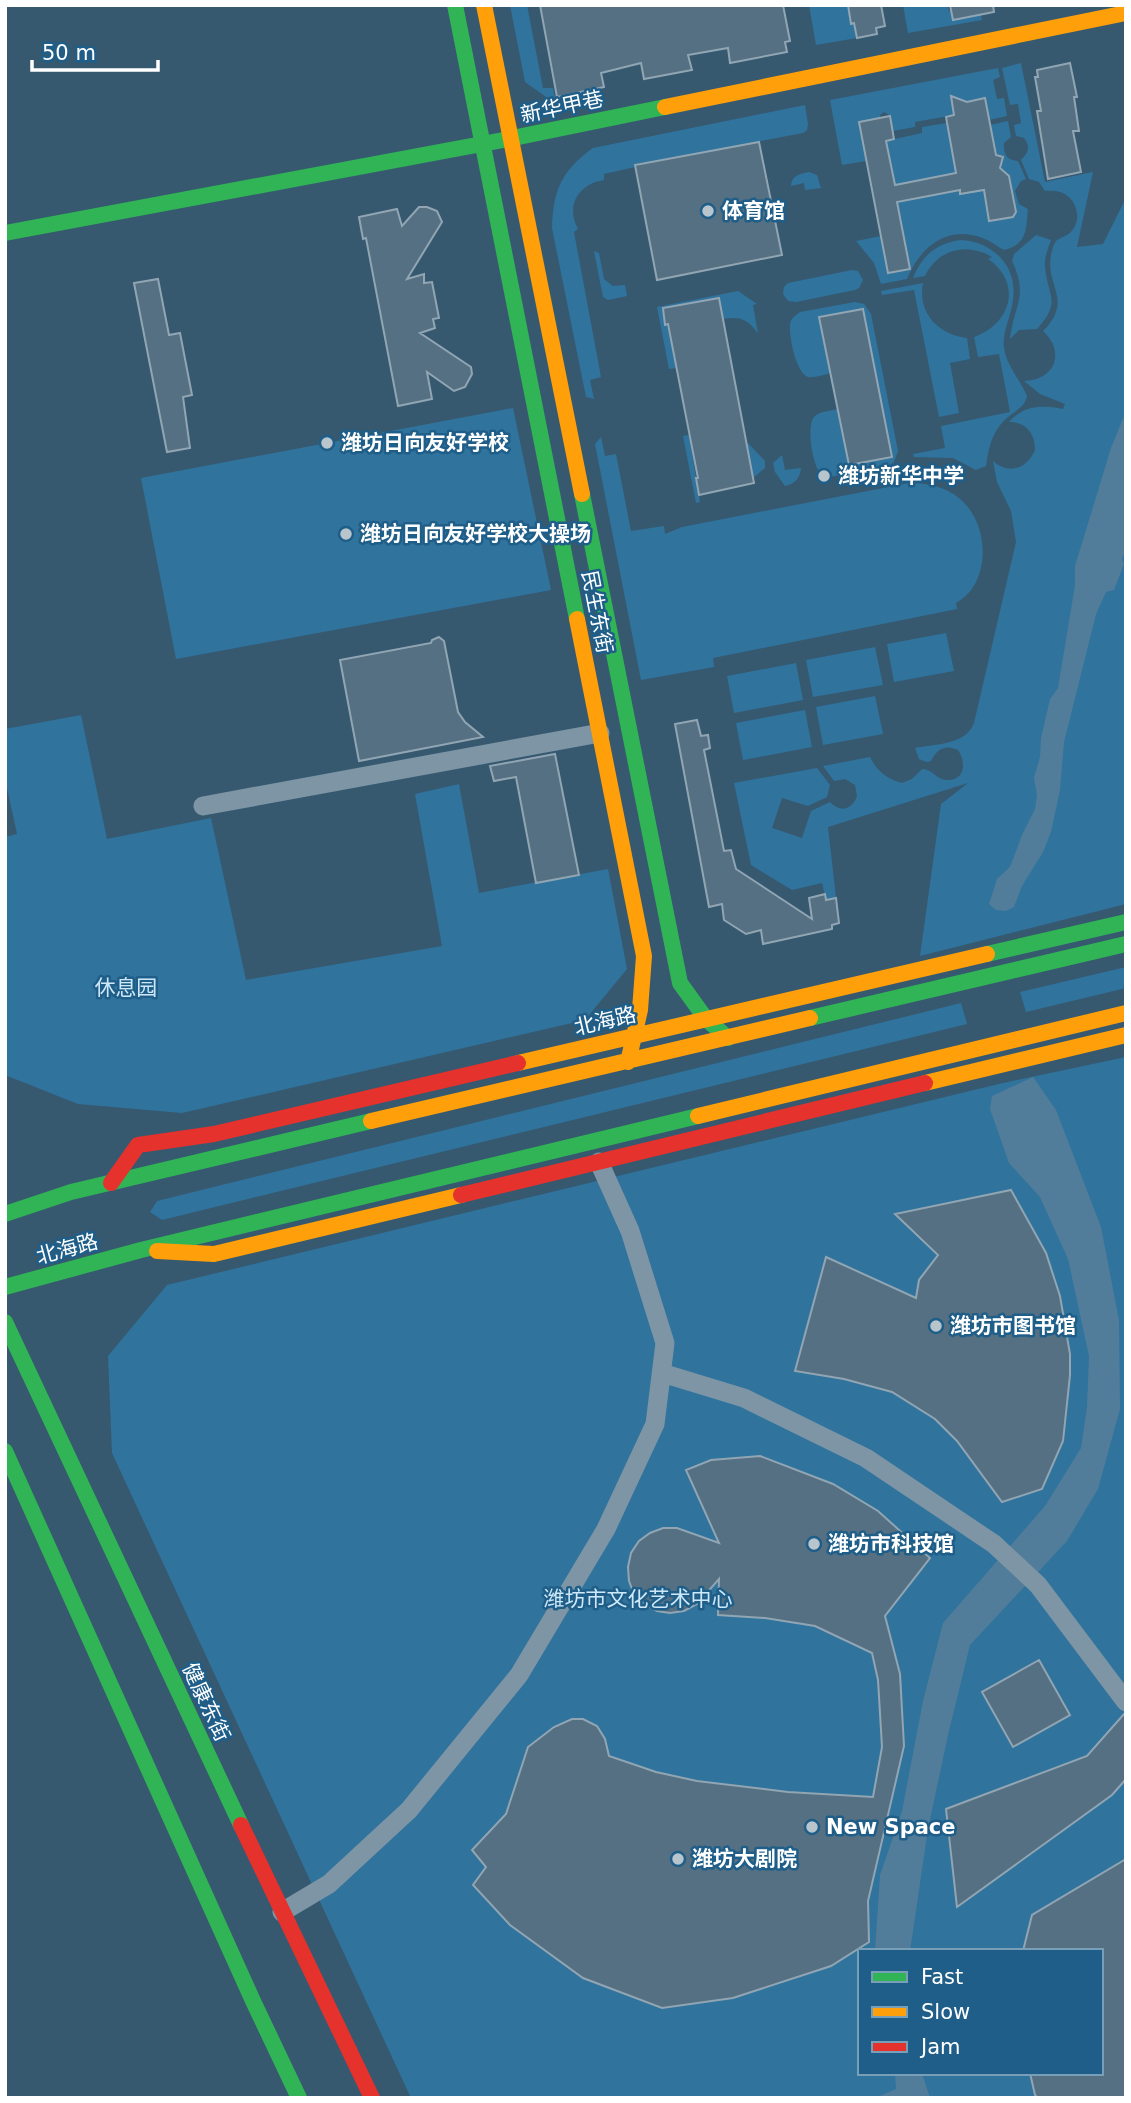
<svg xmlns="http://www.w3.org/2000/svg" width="1131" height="2103" font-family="'DejaVu Sans','Noto Sans SC',sans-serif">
  <rect width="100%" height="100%" fill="#365970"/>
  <!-- green -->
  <path fill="#30739d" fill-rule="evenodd" d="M510 5H527L543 88H553L556 101 549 99 525 82Z
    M809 5H848L851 23H854L857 38 816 45Z
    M903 5H947L949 11 981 14 982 20 908 33Z
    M1021 63 1045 182 1093 172 1077 247 1103 244 1126 198V904L920 956 941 804 968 783 828 827 836 898 826 900 822 883 792 890 751 865 734 783 817 768 830 785 827 797 808 806 782 798 772 828 802 838 811 811 830 802C840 813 852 810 857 796L855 785 845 779 834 781 823 766 870 757C877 771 887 779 902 783L912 779 922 769C933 769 936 780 947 780 966 781 966 761 958 750 945 744 937 749 931 761L927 762 919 759 915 748C935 744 966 745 974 723L1016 542 1011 511 997 482 993 461C1009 475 1027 469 1035 450 1035 433 1026 422 1009 422 1024 405 1042 405 1063 409L1065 404 1040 394 1024 381C1055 380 1066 352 1043 331 1074 300 1045 286 1051 255 1052 251 1053 244 1057 240 1059 239 1065 236 1067 235 1080 227 1080 209 1070 198 1063 191 1054 190 1045 191L1039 182 1029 179 1021 160C1028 153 1031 147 1024 138L1016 136 1014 125 1021 123 1018 104 1010 105 1002 68Z
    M998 68 1000 77 993 80 997 99 1004 98 1007 116 989 120 984 99 967 104 952 101 954 115 915 122V127L893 131 889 115 884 112 880 115V119L859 123 866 161 842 165 830 100Z
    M805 105 808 124 807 130 803 133 635 165V167L604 174V180C579 184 565 205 578 229L574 232 601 377 590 380 594 399 586 397 552 228C553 190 562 170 593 148Z
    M1008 121 1011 137 1004 143C1003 154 1007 161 1018 161L1026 179 1021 181 1015 191 1019 204 1028 209C1026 228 1028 244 1004 250 998 247 992 242 985 239 948 223 920 247 907 279L881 284 874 263 856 241 881 236 888 272 910 269 897 202 960 190 961 194 984 190 989 221 1013 217 1016 211 1009 176 1005 172H1000L999 165 1002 160 1000 156H996L990 125Z
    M947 123 956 173 895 185 886 141 922 133V127Z
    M809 172 817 175 821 188 805 190 804 183 791 186C792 175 800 174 809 172Z
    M1036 235 1051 240C1048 249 1044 258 1045 267 1048 298 1062 301 1037 329L1019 330 1010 339C1014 304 1029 297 1012 261L1014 254Z
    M961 240C993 242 1018 266 1013 300 1011 317 1002 331 1004 348 1007 367 1020 379 1027 396 1025 409 1009 413 1001 424 991 436 988 451 986 466L976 470 953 458 914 457 913 454 945 448 941 426 1010 412 999 354 978 357 974 337C1011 324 1023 283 988 259L992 257C967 242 938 249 925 276L913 278C922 255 937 243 961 240Z
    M594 251 599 253 604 279 613 286 625 285 627 296 608 300 603 297Z
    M852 270 858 271 863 280 859 288 855 290 796 302 788 301 783 294 784 287 788 283Z
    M923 283C917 313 939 335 967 338L970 359 950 363 959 413 939 417 914 290 882 295 881 291Z
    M738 291 757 304 753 305 758 334C749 319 739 316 723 319L663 308 677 368 669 369 657 307Z
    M855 302 864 304 871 314 898 451 894 462 889 466 829 477C824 475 822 475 819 471 812 462 806 423 815 416 821 411 831 411 837 409L849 465 892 456 863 309 819 317 830 373C824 375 814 378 808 377 796 373 789 337 790 325 790 319 795 316 800 312Z
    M513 408 551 590 176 659 141 478Z
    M689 435 700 502 696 503 683 436Z
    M601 437 605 456 616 454 631 531 664 526 665 534 682 527 909 483C927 483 945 486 960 499 990 524 992 583 956 603L957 609 713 658 714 667 641 680 595 444Z
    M746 441 765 461V468L753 478Z
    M782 455 785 470 801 468C800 478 795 484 785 486L775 472 773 463Z
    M946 633 954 671 894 682 887 644Z
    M875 647 883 685 813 697 806 660Z
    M796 663 803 700 734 713 727 676Z
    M875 696 883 734 823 745 816 707Z
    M805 710 812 747 743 760 736 723Z
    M81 715 107 839 211 818 246 980 442 946 415 794 459 784 479 893 608 869 627 969 585 1020 182 1113 78 1104 5 1075V837L17 834 5 779V729Z
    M1126 967V988L1026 1012 1020 992Z
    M961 1003 967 1024 162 1220 150 1212 157 1201Z
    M1126 1057V2098H411L112 1453 108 1356 167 1285 1003 1083ZM860 1951H1101V2073H860Z"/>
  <!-- water -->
  <path fill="#517d9a" d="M1126 411V547L1122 560 1124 564 1114 590 1106 592 1096 614 1064 742 1060 790 1051 832 1043 852 1022 886 1014 907 1006 911 996 910 989 904 997 879 1010 867 1022 835 1035 809 1037 795 1034 778 1040 757 1041 738 1050 699 1058 688 1075 585V566L1111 448Z
    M1033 1077 1056 1110 1101 1227 1119 1320 1120 1409 1098 1489 1067 1541 970 1645 948 1735 928 1829 910 1951H875L880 1875 902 1811 923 1701 943 1623 1045 1506 1081 1448 1087 1407 1089 1356 1068 1259 1040 1197 1009 1163 990 1109 992 1096Z
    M895 2073H922L930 2098H875L896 2089Z"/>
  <!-- building -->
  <path fill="#547082" stroke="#91a5b3" stroke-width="2" d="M540 5H783L790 41 785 42 787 52 730 63 728 48 688 55 692 70 644 79 641 63 601 73 604 87 557 97Z
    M848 5H881L885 26 876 28 877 34 857 38 854 23 851 24Z
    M950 5H993L994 12 953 20Z
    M1070 63 1077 97H1074L1079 131H1073L1081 172 1048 179 1037 111H1041L1035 77H1038L1037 70Z
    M951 96 967 102 985 98 996 155 1003 157 1000 168 1009 176 1016 212 1013 217 989 221 984 190 960 194V190L897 202 910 269 888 273 859 122 890 116 894 139 886 141 895 185 956 173 946 117 954 115Z
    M759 142 782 255 657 280 635 165Z
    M419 207H427L437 211 442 222 407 279 424 274V283L432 282 439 318 433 319 435 328 420 333 471 367 472 374 465 387 454 391 427 372 432 399 398 406 366 238 363 239 359 217 397 209 402 226Z
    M158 279 169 335 180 333 192 395 183 397 190 448 167 452 134 283Z
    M719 298 754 483 699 495 696 478H698L668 324 665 325 663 308Z
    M863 309 892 457 849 465 819 317Z
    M439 637 444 641 458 712 465 722 483 737 359 761 340 660 431 643 432 640Z
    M697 720 701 736 708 735 710 748 704 750 724 851 731 850 736 869 812 919 809 898 825 894 826 900 836 898 839 923 832 925V929L763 944 761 930 746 934 724 920 722 904 709 907 675 724Z
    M555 754 579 875 536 883 516 777 494 781 490 766Z
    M1011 1190 1046 1253 1060 1296 1070 1354V1375L1063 1441 1042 1489 1002 1502 957 1441 935 1419 892 1392 844 1379 795 1371 826 1257 916 1298 919 1280 938 1255 895 1214Z
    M760 1456 833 1484 878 1511 930 1558 885 1616 900 1674 904 1746 868 1901 869 1942 831 1966 733 1998 662 2008 583 1978 510 1925 473 1885 486 1867 472 1850 506 1814 528 1747 554 1727 572 1719H583L597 1726 605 1739 609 1756 656 1772 697 1781 788 1792 873 1797 882 1747 878 1680 872 1653 815 1626 765 1618 718 1615 719 1579 697 1604 684 1611 670 1613 657 1611 644 1604 634 1594 629 1581 628 1567 631 1553 639 1541 650 1533 663 1528H677L719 1543 686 1470 711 1460Z
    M1039 1660 1070 1715 1013 1747 982 1692Z
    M1124 1714H1126V1779L1112 1795 957 1907 946 1809 1087 1756Z
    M1126 1859V2098H1038L1035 2095 1030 2073H1101V1951H1023L1032 1915Z"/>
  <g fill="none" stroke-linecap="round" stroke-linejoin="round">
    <!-- street -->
    <path stroke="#7d95a5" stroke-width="19" d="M203 806 600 733
      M662 1373 744 1398 866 1458 994 1544 1038 1585 1126 1702
      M282 1912 329 1884 409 1810 519 1675 606 1529 655 1424 665 1343 630 1231 599 1162"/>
    <!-- fast -->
    <path stroke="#30b455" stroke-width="16" d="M455 5 577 619
      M5 233 498 141 665 107
      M582 494 680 983 706 1019 728 1038
      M987 954 1126 922
      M810 1018 1126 944
      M5 1214 71 1192 371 1121
      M5 1287 141 1250 698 1116
      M5 1322 241 1825
      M5 1451 253 2001 299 2098"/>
    <!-- slow -->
    <path stroke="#ff9f0a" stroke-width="16" d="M484 5 582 494
      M665 107 1126 13
      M577 619 644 956 640 1010 628 1062
      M518 1063 987 954
      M925 1083 1126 1035
      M698 1116 1126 1013
      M371 1121 810 1018
      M157 1251 214 1254 461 1195"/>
    <!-- jam -->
    <path stroke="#e5322d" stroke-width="16" d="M111 1183 138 1145 214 1134 518 1063
      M461 1195 925 1083
      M241 1825 372 2098"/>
  </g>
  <!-- markers -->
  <g fill="#b9c5cd" stroke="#1e5e88" stroke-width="2.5">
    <circle cx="708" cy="211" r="7"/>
    <circle cx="327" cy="443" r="7"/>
    <circle cx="824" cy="476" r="7"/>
    <circle cx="346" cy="534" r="7"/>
    <circle cx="936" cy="1326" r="7"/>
    <circle cx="814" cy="1544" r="7"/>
    <circle cx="812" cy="1827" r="7"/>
    <circle cx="678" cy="1859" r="7"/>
  </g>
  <g text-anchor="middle" stroke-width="5" stroke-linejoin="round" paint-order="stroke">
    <!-- street labels -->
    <g font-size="21" fill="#fff" stroke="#1e5e88">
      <text transform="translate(562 107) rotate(-12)" y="7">新华甲巷</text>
      <text transform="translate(597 612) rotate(79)" y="7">民生东街</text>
      <text transform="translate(605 1021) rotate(-13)" y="7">北海路</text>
      <text transform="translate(67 1249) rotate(-15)" y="7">北海路</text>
      <text transform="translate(206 1702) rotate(65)" y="7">健康东街</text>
    </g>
    <!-- poi labels -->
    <g font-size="21" font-weight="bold" fill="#fff" stroke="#1e5e88" text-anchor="start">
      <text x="722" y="218">体育馆</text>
      <text x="341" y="450">潍坊日向友好学校</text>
      <text x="838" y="483">潍坊新华中学</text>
      <text x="360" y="541">潍坊日向友好学校大操场</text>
      <text x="950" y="1333">潍坊市图书馆</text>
      <text x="828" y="1551">潍坊市科技馆</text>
      <text x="826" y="1834">New Space</text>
      <text x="692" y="1866">潍坊大剧院</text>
    </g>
    <!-- park labels -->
    <g font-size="21" fill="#cde8f8" stroke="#1e5e88">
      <text x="126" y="995">休息园</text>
      <text x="638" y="1606">潍坊市文化艺术中心</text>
    </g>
  </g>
  <!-- border -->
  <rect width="1131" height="2103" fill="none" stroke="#ffffff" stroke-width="14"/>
  <!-- legend -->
  <rect x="858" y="1949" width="245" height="126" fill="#1e5e88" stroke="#789eb8" stroke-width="2"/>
  <rect x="872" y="1972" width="35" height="10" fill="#30b455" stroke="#789eb8" stroke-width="2"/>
  <text x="921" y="1984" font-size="21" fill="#ffffff">Fast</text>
  <rect x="872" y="2007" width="35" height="10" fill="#ff9f0a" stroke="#789eb8" stroke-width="2"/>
  <text x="921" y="2019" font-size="21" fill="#ffffff">Slow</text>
  <rect x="872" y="2042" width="35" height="10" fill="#e5322d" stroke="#789eb8" stroke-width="2"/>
  <text x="921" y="2054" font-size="21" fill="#ffffff">Jam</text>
  <!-- scale -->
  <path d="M32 60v10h126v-10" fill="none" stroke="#ffffff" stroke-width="3.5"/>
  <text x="42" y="60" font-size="21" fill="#ffffff" stroke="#1e5e88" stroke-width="5" paint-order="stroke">50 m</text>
</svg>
